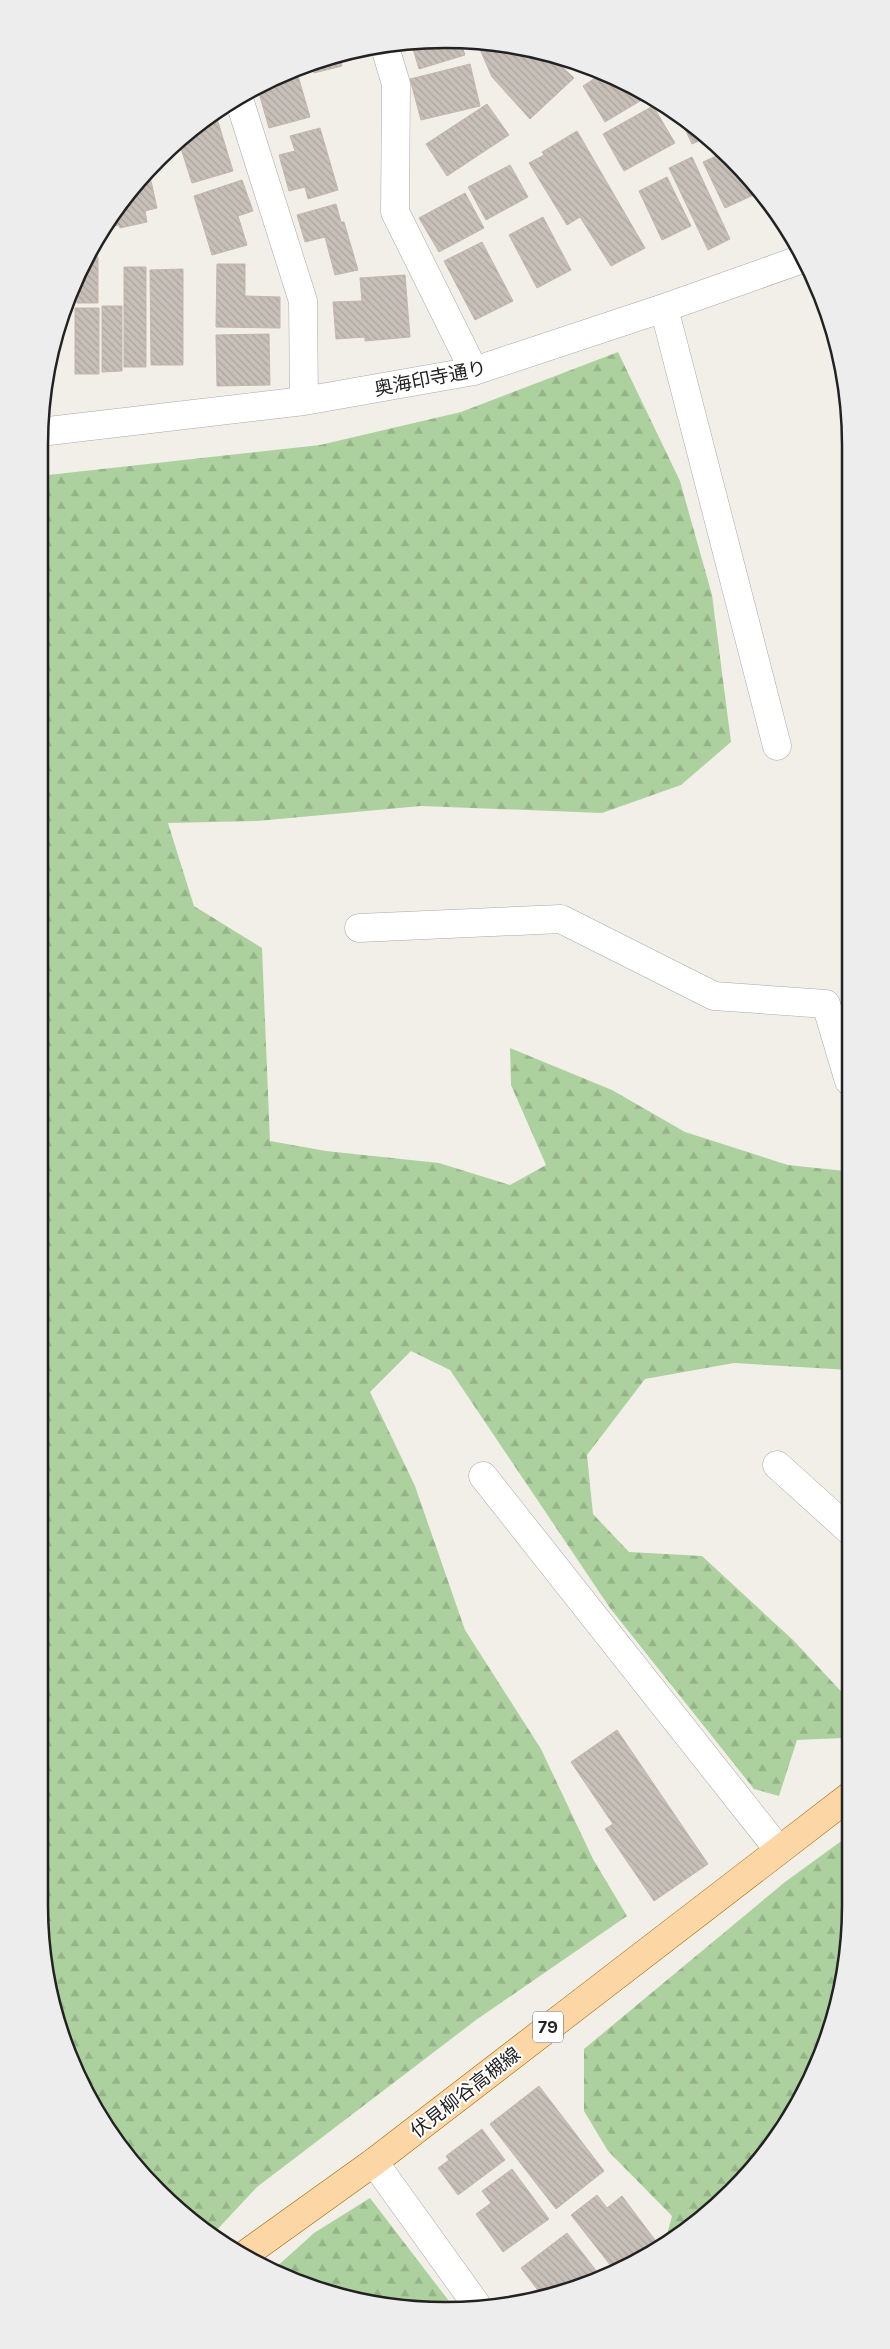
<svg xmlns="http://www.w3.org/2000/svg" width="890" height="2349" font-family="Karla,'Noto Sans JP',sans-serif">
  <defs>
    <pattern id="forest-firs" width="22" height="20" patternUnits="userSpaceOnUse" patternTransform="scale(1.25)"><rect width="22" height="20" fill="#add19e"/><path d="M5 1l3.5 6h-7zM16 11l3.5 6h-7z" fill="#95b388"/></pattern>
    <pattern id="building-back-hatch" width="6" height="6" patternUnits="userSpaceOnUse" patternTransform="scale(1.25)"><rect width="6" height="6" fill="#c7bfb8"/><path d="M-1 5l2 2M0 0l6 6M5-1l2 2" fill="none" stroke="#aba49e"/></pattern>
  </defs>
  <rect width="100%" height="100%" fill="#f2efe9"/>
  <!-- forest -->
  <path fill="url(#forest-firs)" d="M618 352 680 481 712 595 731 742 681 785 602 813 421 806 257 821 168 823 194 906 262 948 270 1141 326 1151 439 1163 510 1185 546 1165 511 1085 510 1048 612 1090 685 1132 788 1165 845 1171 850 1208V1370L734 1363 645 1379 587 1455 593 1514 629 1552 702 1556 793 1640 851 1702V1731L842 1738 797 1740 779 1796 754 1789 610 1608 450 1370 411 1351 370 1392 415 1486 465 1630 541 1749 593 1859 627 1916 476 2020 257 2187 214 2233 139 2172 93 2107 60 2035 39 1904V476L320 445 461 412Z
    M851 1834V1904L837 2009 809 2084 767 2151 670 2242 664 2246 672 2216 608 2151 584 2111V2049L785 1882Z
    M370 2198 452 2305 392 2307 315 2289 273 2270 314 2233Z"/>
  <!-- building -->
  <path fill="url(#building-back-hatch)" stroke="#c4b6ab" d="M460 40 465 55 419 69 411 42Z
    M476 40 550 53 558 56V63L574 78 530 119 492 77Z
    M339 55 342 66 314 73 312 62Z
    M470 64 480 106 421 120 410 79Z
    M296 69 310 117 269 128 257 86Z
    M600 75 643 94 645 98 605 122 583 86Z
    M487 104 509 135 447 176 426 144Z
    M653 106 675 143 624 171 603 134Z
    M215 112 233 171 192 183 178 139Z
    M678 114 706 138 692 144Z
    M320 128 338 190 308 199 305 187 289 191 279 155 295 151 290 136Z
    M577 131 645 248 611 266 580 217 567 225 529 163 544 155 542 152Z
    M723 153 751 177 760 192 725 208 703 162Z
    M692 157 730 239 708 250 669 168Z
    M510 165 528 197 486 220 468 187Z
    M667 177 691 226 662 240 639 191Z
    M242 180 253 211 238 216 247 245 212 255 194 196Z
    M151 181 157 208 145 211 147 222 120 228 119 225 104 228 123 197 134 185Z
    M465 193 484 228 439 252 419 218Z
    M336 204 341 222H344L358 270 335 275 325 237 305 242 297 215Z
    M543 217 571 270 537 288 509 235Z
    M482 242 513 301 475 320 444 261Z
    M86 257H98V303H77L76 277Z
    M217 264H245V296L280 297V328L216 327Z
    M124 267H146V367H124Z
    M183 269V365H151L150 270Z
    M405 275 410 337 365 341V337L336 339 333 302 362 301 360 278Z
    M68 299 71 311 63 313Z
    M102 306H122V371L102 372Z
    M75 308H99V374H75Z
    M269 334 270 385 217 386 216 335Z
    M617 1730 708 1864 654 1901 605 1829 613 1824 571 1762Z
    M539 2086 604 2171 556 2209 490 2124Z
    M482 2129 505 2160 458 2195 438 2168 449 2160 446 2156Z
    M512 2169 549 2219 503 2252 476 2214 491 2203 482 2191Z
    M597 2195 607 2208 622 2196 655 2240 615 2271 571 2215Z
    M567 2233 601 2277 597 2280 543 2297 521 2268Z"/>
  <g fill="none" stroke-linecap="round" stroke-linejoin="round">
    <!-- minor casing -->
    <g stroke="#a9a9a9" stroke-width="29">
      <path id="minor" d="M384 44 396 84 395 212 474 371
        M238 96 303 301 304 401
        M664 308 777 746
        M40 432 304 401 474 371 664 308 805 258
        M359 928 561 919 714 996 826 1004 849 1081
        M777 1465 850 1531
        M483 1476 778 1849
        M374 2162 476 2304"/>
    </g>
    <!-- major casing -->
    <g stroke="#a06b00" stroke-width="29">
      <path id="major" d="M243 2256 374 2162 851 1795"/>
    </g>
    <!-- minor -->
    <use href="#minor" stroke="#fff" stroke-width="28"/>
    <!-- major -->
    <use href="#major" stroke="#fcd6a4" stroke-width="28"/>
  </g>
  <g text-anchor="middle" stroke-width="4.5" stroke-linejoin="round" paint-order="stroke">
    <!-- shield labels -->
    <rect fill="#fff" stroke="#646464" stroke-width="1" x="533" y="2011.5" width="30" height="31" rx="4"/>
    <g font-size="18" font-weight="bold" fill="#222">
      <text x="548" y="2033">79</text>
    </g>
    <!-- street labels -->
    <g font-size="19" fill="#222" stroke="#fff">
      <text transform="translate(430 378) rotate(-11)" y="7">奥海印寺通り</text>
      <text transform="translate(465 2092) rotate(-38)" y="7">伏見柳谷高槻線</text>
    </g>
  </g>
  <!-- crop -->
  <path d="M0 0H890V2349H0ZM445 48H445A397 397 0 0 1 842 445V1905A397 397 0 0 1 445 2302H445A397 397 0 0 1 48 1905V445A397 397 0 0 1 445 48Z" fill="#ededed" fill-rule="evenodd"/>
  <path fill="none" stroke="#222" stroke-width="2.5" d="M445 48H445A397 397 0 0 1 842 445V1905A397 397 0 0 1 445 2302H445A397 397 0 0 1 48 1905V445A397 397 0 0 1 445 48Z"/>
</svg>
